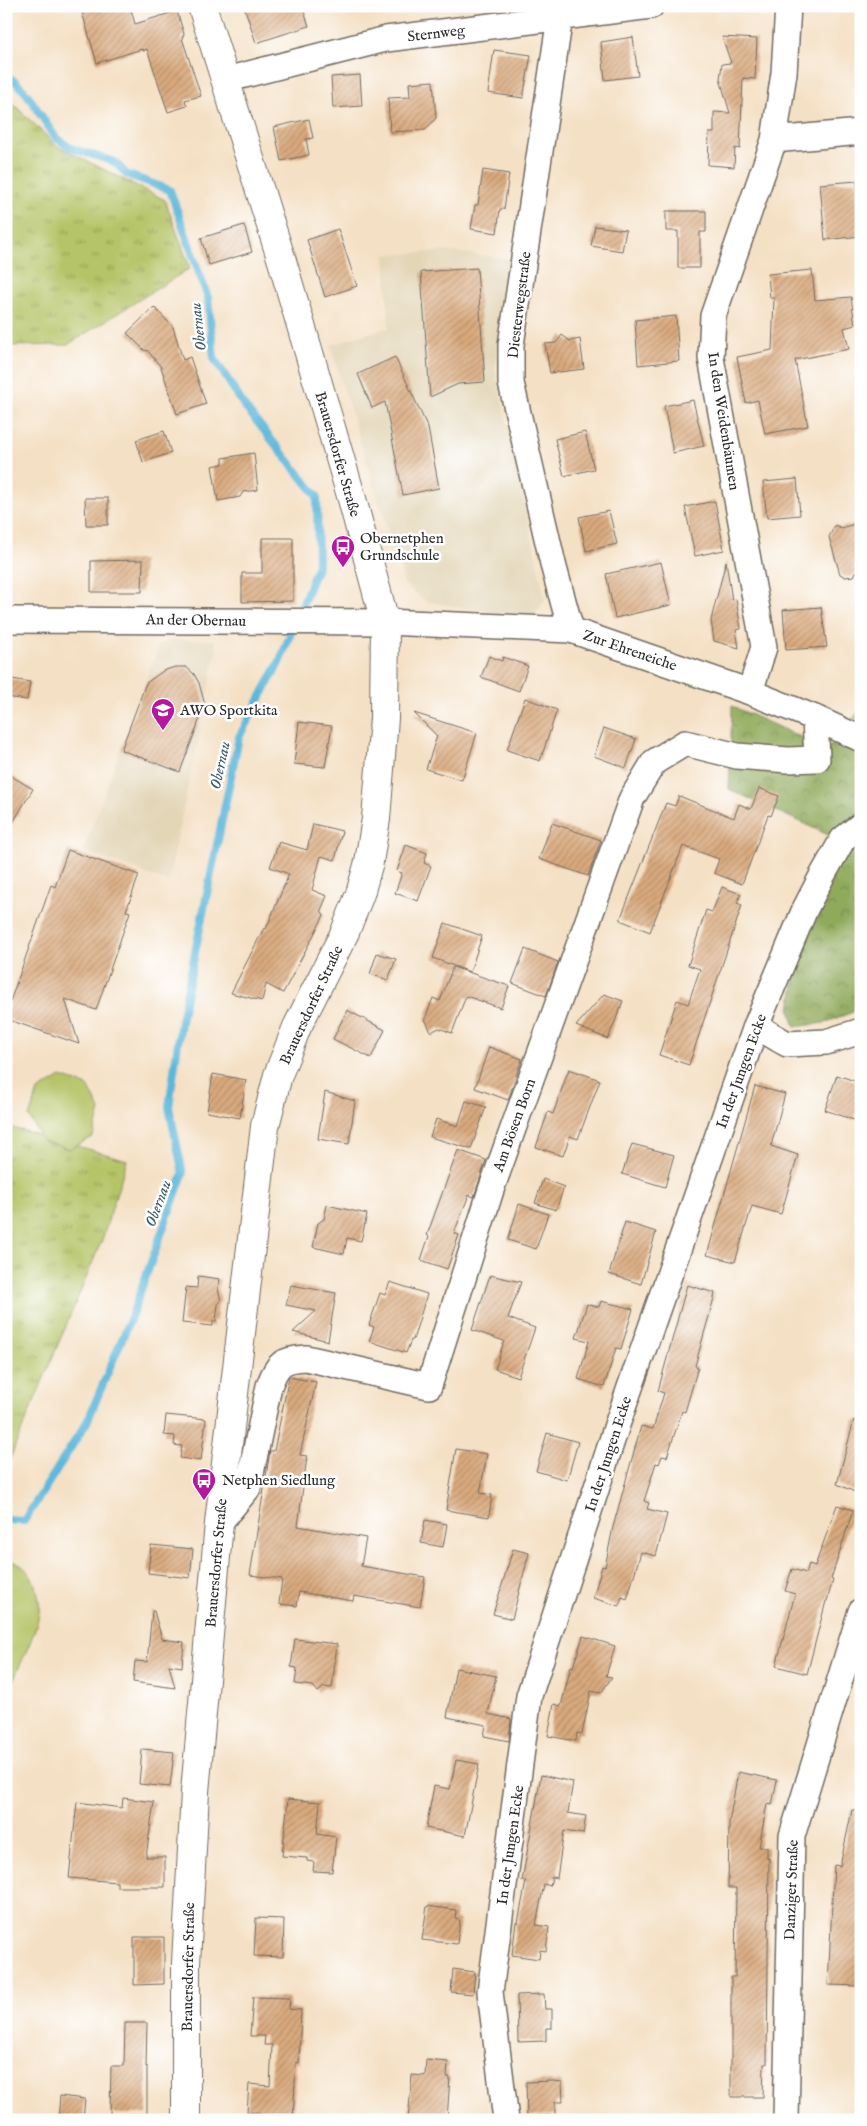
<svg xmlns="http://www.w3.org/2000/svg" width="867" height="2126" font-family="'IM FELL English',serif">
  <defs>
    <pattern id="grass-tufts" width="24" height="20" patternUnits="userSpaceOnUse" patternTransform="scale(1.25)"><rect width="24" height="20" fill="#b5c467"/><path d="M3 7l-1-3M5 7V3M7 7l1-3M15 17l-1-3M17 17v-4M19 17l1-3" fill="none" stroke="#939f55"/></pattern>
    <pattern id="forest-crowns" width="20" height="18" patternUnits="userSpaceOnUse" patternTransform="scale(1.25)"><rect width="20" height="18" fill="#90aa5c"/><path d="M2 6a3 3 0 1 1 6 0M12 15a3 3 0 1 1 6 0" fill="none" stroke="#768b4c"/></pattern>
    <pattern id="building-hatch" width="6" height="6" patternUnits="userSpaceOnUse" patternTransform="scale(1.25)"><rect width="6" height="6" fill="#daaa7e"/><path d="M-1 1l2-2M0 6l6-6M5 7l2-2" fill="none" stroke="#b18b67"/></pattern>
  </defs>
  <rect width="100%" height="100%" fill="#fff"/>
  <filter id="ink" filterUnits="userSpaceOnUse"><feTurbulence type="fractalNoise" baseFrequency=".02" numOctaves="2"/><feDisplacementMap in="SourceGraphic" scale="10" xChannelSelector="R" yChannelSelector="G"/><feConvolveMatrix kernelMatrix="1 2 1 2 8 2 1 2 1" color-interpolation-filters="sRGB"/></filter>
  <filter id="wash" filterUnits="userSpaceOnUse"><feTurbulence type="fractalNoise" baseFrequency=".0096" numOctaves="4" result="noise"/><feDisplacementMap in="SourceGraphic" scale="20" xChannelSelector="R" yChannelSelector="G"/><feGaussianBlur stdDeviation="1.12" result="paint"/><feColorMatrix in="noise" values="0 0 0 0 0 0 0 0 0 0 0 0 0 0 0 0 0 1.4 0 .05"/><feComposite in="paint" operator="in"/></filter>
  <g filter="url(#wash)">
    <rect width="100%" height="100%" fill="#f4e0c4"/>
    <!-- built -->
    <path fill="#e3d6b7" d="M447 251 511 259 495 368 545 600 533 618 427 602 405 585 330 345 389 327 385 255Z
      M173 640H215L217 649 168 882 83 851 159 645Z"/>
    <!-- grass -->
    <path fill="url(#grass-tufts)" stroke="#707849" d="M6 97 57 146 165 200 190 268 67 345 6 346Z
      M6 1126 127 1160 102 1240 6 1468Z"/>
    <!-- forest -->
    <path fill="url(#forest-crowns)" stroke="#5e6a44" d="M732 706 827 749 861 709V1009L824 1023 795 1027 790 1010 800 943 839 840 729 789Z"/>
    <!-- park -->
    <path fill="#b5c467" stroke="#707849" d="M61 1077 88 1086 100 1110 93 1137 69 1149 43 1141 29 1117 38 1091Z
      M6 1560C11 1561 17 1562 21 1565 34 1575 41 1597 39 1613 37 1633 15 1675 6 1695Z"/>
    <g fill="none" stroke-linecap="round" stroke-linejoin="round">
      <!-- stream -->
      <path stroke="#5cb7da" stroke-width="8" d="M6 75 16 82 27 94 56 138 71 148 115 162 126 174 170 190 208 298 214 358 245 407 317 496 318 565 279 663 239 737 181 1021 169 1107 183 1174 130 1320 87 1422 24 1521 6 1520"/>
    </g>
    <g id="blocks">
      <!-- building -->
      <path fill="url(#building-hatch)" d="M100 6H130L135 24 177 11 184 34 182 38 201 96 185 100 187 106 168 112 147 49 143 51 142 49 97 63 82 12Z
        M244 6H302L309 26 256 43Z
        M633 37 638 76 605 80 601 42Z
        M722 37 757 39 755 79 743 78 740 149 735 148 734 167 708 165 709 133H714V112L730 113 720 79 722 64 731 63Z
        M494 50 531 55 523 98 488 93Z
        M360 75 362 106 333 108 331 77Z
        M433 81 436 118 425 130 390 132 388 98 410 97 409 83Z
        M309 119 313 138 306 139 309 155 281 161 274 127Z
        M483 170 509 174 504 209H500L497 233 471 229 475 205H478Z
        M857 181 861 236 825 240 820 184Z
        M666 211H706V232H700V268H678V231H666Z
        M244 225 252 252 209 265 201 238Z
        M595 226 626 230 622 251 591 246Z
        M338 229 357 286 325 297 307 240Z
        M477 268 485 382 458 384 430 397 421 272Z
        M812 270 815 300 851 297 855 325 844 328 849 349 795 360 808 426 765 434 758 400 746 403 737 357 772 350 774 298H770L768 274Z
        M154 307 173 327 183 360 190 357 206 404 177 414 161 367 147 350 145 351 127 333Z
        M676 316 679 361 638 365 635 320Z
        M562 335 570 341 580 339 584 369 550 373 545 344 556 343Z
        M395 357 428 428 439 488 403 495 385 402 372 408 358 374Z
        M693 400 704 446 673 453 664 406Z
        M164 431 171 453 143 462 136 440Z
        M585 432 594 469 564 476 555 439Z
        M254 453 258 490 243 492 240 497 218 501 212 466 223 464V458Z
        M797 479 800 515 767 518 763 482Z
        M85 498H108V525H86Z
        M715 501 724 550 695 556 685 507Z
        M609 511 617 544 586 551 579 517Z
        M861 522V571L856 572 854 576 845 577 840 574 829 537 835 525 841 528Z
        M262 538H293V601L242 602V573H262Z
        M143 560 142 592H91V561Z
        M726 561 732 600 736 599 741 629 736 630 739 648 714 641 711 620Z
        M661 562 671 605 615 618 606 574Z
        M821 607 827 647 786 650 783 610Z
        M489 656 502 661 503 657 528 666 519 691 481 677Z
        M175 667H186L194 674 199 683 205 705 180 772 121 750 146 683 163 671Z
        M6 678 30 682 27 700 6 697Z
        M525 698 557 710 540 761 507 750Z
        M414 713 477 733 462 780 426 769 437 736Z
        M299 722 332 726 325 767 294 764Z
        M604 728 636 739 626 768 594 756Z
        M6 773 33 789 6 834Z
        M759 788 779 796 771 816 768 815 742 884 714 873 719 859 683 846 650 932 620 920 666 803 675 806 679 796 734 818 739 804 751 809Z
        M552 823 601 840 588 876 539 859Z
        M313 824 342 831 335 860 321 856 312 890 327 896 321 910 324 915 320 923 283 993 266 984 262 1001 231 993 264 928 266 929 289 874 270 867 279 842 307 850Z
        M406 845 427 853 424 863 431 866 418 901 395 893 402 873 397 871Z
        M68 850 139 875 126 911 130 912 96 1010 65 999 79 1044 6 1019V1013L51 885 55 887Z
        M722 887 741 894 737 903 742 905 689 1065 659 1055 677 1000 688 1004 700 969 688 965 706 910 712 912Z
        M445 923 482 936 470 972 433 958Z
        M525 949 558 962 546 996 512 983Z
        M377 953 396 959 388 980 370 974Z
        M453 967 509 986 501 1008 466 996 452 1033 439 1028 431 1032 425 1019 433 998 440 1001Z
        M604 994 623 1001 608 1039 576 1026Z
        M347 1010 385 1030 371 1058 333 1039Z
        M489 1047 522 1059 508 1100 475 1088Z
        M569 1069 600 1080 578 1139 570 1136 563 1156 536 1147 548 1112 553 1114Z
        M213 1074 246 1080 240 1118 207 1112Z
        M837 1075 861 1083V1101L854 1120 825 1110Z
        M755 1086 785 1094 771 1146 798 1155 781 1214 752 1206 735 1262 707 1255Z
        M325 1092 355 1101 349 1144 318 1139Z
        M466 1101 486 1107 471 1149 430 1137 436 1119 458 1126Z
        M632 1144 674 1155 665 1187 622 1174Z
        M458 1150 486 1160 474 1197 469 1195 454 1233 459 1235 447 1269 421 1260 429 1236 427 1235Z
        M543 1179 564 1187 556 1210 535 1203Z
        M519 1204 548 1214 536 1249 508 1240Z
        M327 1205 367 1214 361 1241 347 1238 344 1254 313 1247 318 1223 324 1219Z
        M625 1222 656 1232 641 1284 609 1274Z
        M490 1275 521 1282 508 1318 535 1328 518 1377 495 1369 504 1341 472 1330Z
        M198 1276 220 1279 218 1289 221 1301 218 1304 216 1321H213V1326L182 1323 186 1287 197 1288Z
        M390 1282 427 1294 413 1340H411L406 1353 369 1341 374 1327 369 1325 380 1293 385 1295Z
        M291 1285 336 1293 328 1341 293 1332 316 1311 286 1305Z
        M687 1285 715 1293 714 1298 695 1366 698 1367 685 1412 682 1411 667 1457 662 1456 659 1464 656 1463 644 1501 649 1503 647 1509 667 1514 656 1556 641 1552 627 1599 622 1597 619 1606 593 1598 602 1566 605 1567 613 1527 641 1426 653 1429 664 1393 658 1391Z
        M601 1301 633 1309 621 1349 616 1348 604 1387 578 1379 589 1341 576 1338 587 1304 599 1307Z
        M289 1377 316 1382 300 1455 307 1456 298 1526 366 1538 361 1566 425 1577 420 1607 354 1596 353 1601 299 1592 297 1606 279 1604 282 1579 250 1575 268 1464 270 1451H274Z
        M166 1415 206 1419 201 1461 180 1458 182 1446 174 1445 175 1436 164 1435Z
        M854 1420H861V1480L857 1493 837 1484Z
        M547 1433 578 1442 567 1480 536 1471Z
        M456 1449 487 1454 480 1493 492 1495 489 1517 446 1510Z
        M837 1505 853 1510 831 1579 833 1580 827 1601H826L807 1674 776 1666 795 1594 785 1591 792 1569 806 1573 809 1564 815 1566Z
        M425 1520 447 1524 443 1547 421 1543Z
        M151 1545 193 1549 190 1578 148 1573Z
        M513 1549 529 1553 512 1619 493 1614Z
        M152 1611H154L162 1639 184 1642 182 1667 169 1665 175 1688 133 1682 135 1661 147 1662Z
        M583 1636 615 1646 606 1676 612 1677 601 1693 591 1691 582 1734 577 1733 576 1741 548 1736 554 1704 561 1706 571 1666 573 1667Z
        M295 1639 337 1644 332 1688 324 1687 318 1692 313 1686 295 1684 297 1668 291 1667Z
        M456 1668 496 1676 488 1714 511 1719 509 1741 484 1736 486 1725 447 1717Z
        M142 1749 174 1752 170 1787 139 1784Z
        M456 1760 479 1764 465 1836 426 1828 434 1786 450 1789Z
        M738 1772 777 1780 772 1805 767 1804 759 1847H767V1859L769 1858 767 2064H764L763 2097H731V1977H735L736 1888H728L729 1823Z
        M541 1775 573 1782 568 1813 586 1816 583 1834 564 1831 557 1878 552 1877 550 1886 544 1884 536 1925 549 1927 546 1951 540 1950 539 1959 512 1955 516 1922 518 1923 526 1881H522Z
        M123 1798 154 1802 146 1857H165V1887H117V1882L69 1878 77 1802 122 1808Z
        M288 1799 320 1802 317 1834 336 1837 332 1872 313 1871 314 1862 307 1861V1858L282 1856Z
        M852 1810 861 1811V1986L828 1985 834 1865 840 1866Z
        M427 1906 456 1910 455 1919 460 1920 457 1944 422 1940Z
        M256 1918 284 1919 283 1957 254 1956Z
        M134 1937H164V1984L134 1985Z
        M453 1969 475 1972 473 1994 451 1992Z
        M544 1994 545 2009H552V2028H546V2041L518 2042 517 1995Z
        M253 1997 290 1998 289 2009 301 2010 299 2063 296 2062 293 2120H260V2113L247 2112 249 2084 270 2086 272 2045H264L265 2036H250Z
        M125 2023H147L146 2067 147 2066V2114H110L111 2066H124Z
        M426 2060 448 2062 447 2077H450L447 2120H408L412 2075 425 2076Z
        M553 2081 562 2082 563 2102H555V2115L527 2116 526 2082Z
        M60 2096 85 2099 83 2120H58Z"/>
    </g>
  </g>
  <g filter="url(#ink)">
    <use href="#blocks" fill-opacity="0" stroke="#716a61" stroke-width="1"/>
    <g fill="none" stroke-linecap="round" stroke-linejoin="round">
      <!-- minor casing -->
      <g stroke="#716a61" stroke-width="28">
        <path id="minor" d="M558 6 560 17 511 345V383L554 568 571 630
          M225 80 386 39 651 6
          M774 140 861 132
          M6 620 385 622 571 630 750 692 815 718 861 739
          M750 692 764 647 711 358 713 316 774 140 784 73 788 6
          M756 1026 787 1044 826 1042 861 1031
          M219 1523 248 1488 269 1386C277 1364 282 1359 306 1358L429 1386 491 1190 632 798 654 762 685 743 737 756 788 760 817 759 815 718
          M506 2120 490 1992 529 1696 618 1422 756 1026 805 909 822 876 843 839 861 825
          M786 2120 792 1836 861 1611"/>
      </g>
      <!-- tertiary casing -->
      <g stroke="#716a61" stroke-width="30">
        <path id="tertiary" d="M186 2120V1963L195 1792 219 1523 265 1126 278 1075 297 1027 345 932 360 894 369 862 376 819 384 718 385 622 352 499 282 261 202 6"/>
      </g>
      <!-- minor -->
      <use href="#minor" stroke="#fff" stroke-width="25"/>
      <!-- tertiary -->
      <use href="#tertiary" stroke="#fff" stroke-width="28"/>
    </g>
  </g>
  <!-- icons -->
  <defs>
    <g id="bus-pin" transform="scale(1.25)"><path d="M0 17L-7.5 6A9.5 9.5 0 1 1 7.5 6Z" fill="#b5179e" stroke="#fff"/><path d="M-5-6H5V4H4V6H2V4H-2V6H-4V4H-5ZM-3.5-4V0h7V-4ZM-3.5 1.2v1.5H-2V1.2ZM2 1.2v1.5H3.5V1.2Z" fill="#fff"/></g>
    <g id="school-pin" transform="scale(1.25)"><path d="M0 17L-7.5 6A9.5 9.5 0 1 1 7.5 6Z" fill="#b5179e" stroke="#fff"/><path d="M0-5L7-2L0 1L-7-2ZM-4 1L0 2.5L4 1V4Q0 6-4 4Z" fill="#fff"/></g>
  </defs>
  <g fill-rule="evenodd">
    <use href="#bus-pin" x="343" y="547"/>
    <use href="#school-pin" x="163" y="710"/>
    <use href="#bus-pin" x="204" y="1480"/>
  </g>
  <g text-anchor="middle" stroke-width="5" stroke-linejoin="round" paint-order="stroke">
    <!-- street labels -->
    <g font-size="15" fill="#2b2b2b" stroke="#fff">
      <text transform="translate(436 33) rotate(-7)" y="5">Sternweg</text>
      <text transform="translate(519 305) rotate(-83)" y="5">Diesterwegstraße</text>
      <text transform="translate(724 421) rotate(81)" y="5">In den Weidenbäumen</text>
      <text transform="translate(338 454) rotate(74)" y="5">Brauersdorfer Straße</text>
      <text transform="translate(196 620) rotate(1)" y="5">An der Obernau</text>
      <text transform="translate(630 650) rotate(19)" y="5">Zur Ehreneiche</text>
      <text transform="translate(311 1005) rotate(-65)" y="5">Brauersdorfer Straße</text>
      <text transform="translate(741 1071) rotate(-70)" y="5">In der Jungen Ecke</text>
      <text transform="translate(514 1125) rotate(-70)" y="5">Am Bösen Born</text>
      <text transform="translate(608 1454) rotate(-72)" y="5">In der Jungen Ecke</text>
      <text transform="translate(216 1563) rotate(-85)" y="5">Brauersdorfer Straße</text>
      <text transform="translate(510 1845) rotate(-82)" y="5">In der Jungen Ecke</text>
      <text transform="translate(791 1890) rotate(-88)" y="5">Danziger Straße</text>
      <text transform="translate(188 1967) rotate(-89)" y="5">Brauersdorfer Straße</text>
    </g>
    <!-- poi labels -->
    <g font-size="15" fill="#2b2b2b" stroke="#fff" text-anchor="start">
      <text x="360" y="543">Obernetphen<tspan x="360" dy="17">Grundschule</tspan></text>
      <text x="180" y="715">AWO Sportkita</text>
      <text x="222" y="1485">Netphen Siedlung</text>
    </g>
    <!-- water labels -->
    <g font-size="16" font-style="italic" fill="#3c5c68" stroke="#fff">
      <text transform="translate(197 327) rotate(-97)" y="6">Obernau</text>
      <text transform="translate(219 765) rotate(-78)" y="6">Obernau</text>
      <text transform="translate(157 1203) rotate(-70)" y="6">Obernau</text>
    </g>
  </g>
  <!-- margin -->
  <rect width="867" height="2126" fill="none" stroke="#fff" stroke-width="25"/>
</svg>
